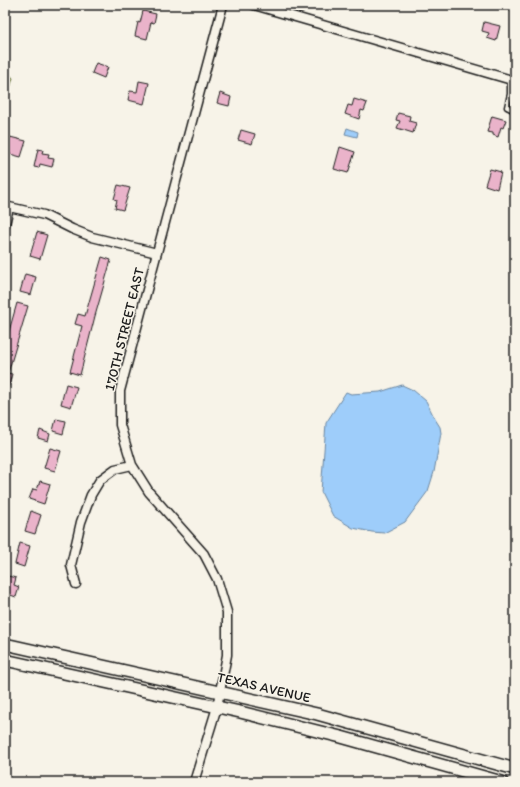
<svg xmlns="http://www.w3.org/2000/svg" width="520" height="787" font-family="Itim,sans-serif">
  <rect width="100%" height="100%" fill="#f7f3e8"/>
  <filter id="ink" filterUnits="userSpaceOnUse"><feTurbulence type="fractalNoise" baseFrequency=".025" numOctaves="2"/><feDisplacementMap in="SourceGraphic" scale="8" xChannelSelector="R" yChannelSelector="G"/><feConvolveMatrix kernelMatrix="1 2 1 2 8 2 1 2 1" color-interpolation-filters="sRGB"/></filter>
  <g filter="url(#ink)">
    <!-- green -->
    <path fill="#c4d286" stroke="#707751" d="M5 69 13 78 5 106Z"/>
    <!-- water -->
    <path fill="#9ecdfa" stroke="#6a86a1" d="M347 128 358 132 357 137 345 134Z
      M402 385 413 390 426 401 435 419 440 427 441 433 434 472 428 491 405 522 384 533 372 532 353 528 333 516 321 492 326 423 346 392 351 394 380 392Z"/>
    <!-- building -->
    <path fill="#eab3ca" stroke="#1c1c1c" d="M143 11 156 14 154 23 151 22 147 39 135 36 138 22 140 23Z
      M484 22 500 26 496 41 487 38 489 33 482 31Z
      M96 63 108 67 104 78 92 73Z
      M139 81 149 83 144 104 128 100 130 91 137 92Z
      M220 93 231 97 229 106 217 103Z
      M354 99 367 103 364 111 361 110 359 119 345 114 348 105 352 106Z
      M398 113 410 116 409 121 416 123 413 133 397 128 400 121 396 120Z
      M492 116 506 120 503 128 501 127 498 137 493 135V133L487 132Z
      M241 130 255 134 252 144 238 140Z
      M10 137 26 141 21 157 6 153Z
      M340 147 355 152 348 173 334 169Z
      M38 149 43 150 42 153 49 154 48 158 54 159 52 167 40 164 39 168 34 167Z
      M490 169 501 172 497 189 485 185Z
      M118 185 130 188 123 210 115 208 117 200 114 199Z
      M37 232 47 235 40 259 30 256Z
      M102 257 111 260 95 316 80 375 70 372 82 326 75 324 78 314 85 316Z
      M25 274 36 277 31 295 20 292Z
      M17 303 28 306 8 373 12 374 7 392H5V345Z
      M66 384 77 387 71 407 61 404Z
      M56 419 66 421 63 434 53 431Z
      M40 430 50 434 48 441 38 438Z
      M50 448 61 451 55 471 44 468Z
      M40 481 50 484 44 504 29 499 33 489 37 490Z
      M31 511 41 515 35 534 25 531Z
      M20 543 30 546 24 567 15 564Z
      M8 576 16 578 14 585 19 587 16 597 5 593V586Z"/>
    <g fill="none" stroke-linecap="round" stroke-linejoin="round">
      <!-- lane casing -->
      <g stroke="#1c1c1c" stroke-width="7">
        <path id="lane" d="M510 80V94L507 107 515 111"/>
      </g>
      <!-- street casing -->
      <g stroke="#1c1c1c" stroke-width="11">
        <path id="street" d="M254 5 515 81
          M5 206 44 215 72 229 92 237 157 253
          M5 224 9 207
          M76 584 71 565 81 522 91 495 100 480 115 469 132 465
          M194 782 217 707 227 655V612L217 579 204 554 149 492 132 465 120 425V391L223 5"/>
      </g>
      <!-- secondary casing -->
      <g stroke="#1c1c1c" stroke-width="14">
        <path id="secondary" d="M5 644 317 714 515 769
          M5 660 240 712 341 737 502 782"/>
      </g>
      <!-- lane -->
      <use href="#lane" stroke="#f7f3e8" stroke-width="4"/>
      <!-- street -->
      <use href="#street" stroke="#f7f3e8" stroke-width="8"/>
      <!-- secondary -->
      <use href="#secondary" stroke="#f7f3e8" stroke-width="11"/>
    </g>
  </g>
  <g text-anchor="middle" stroke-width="3" stroke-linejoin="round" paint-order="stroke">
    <!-- street labels -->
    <g font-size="14" fill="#1c1c1c" stroke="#f7f3e8">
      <text transform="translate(124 329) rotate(-76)" y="5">170TH STREET EAST</text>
      <text transform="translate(264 687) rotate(13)" y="5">TEXAS AVENUE</text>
    </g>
  </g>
  <!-- margin -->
  <rect width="520" height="787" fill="none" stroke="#f7f3e8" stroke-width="20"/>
  <rect x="10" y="10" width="500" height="767" fill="none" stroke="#1c1c1c" stroke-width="1.5" filter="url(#ink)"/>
</svg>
